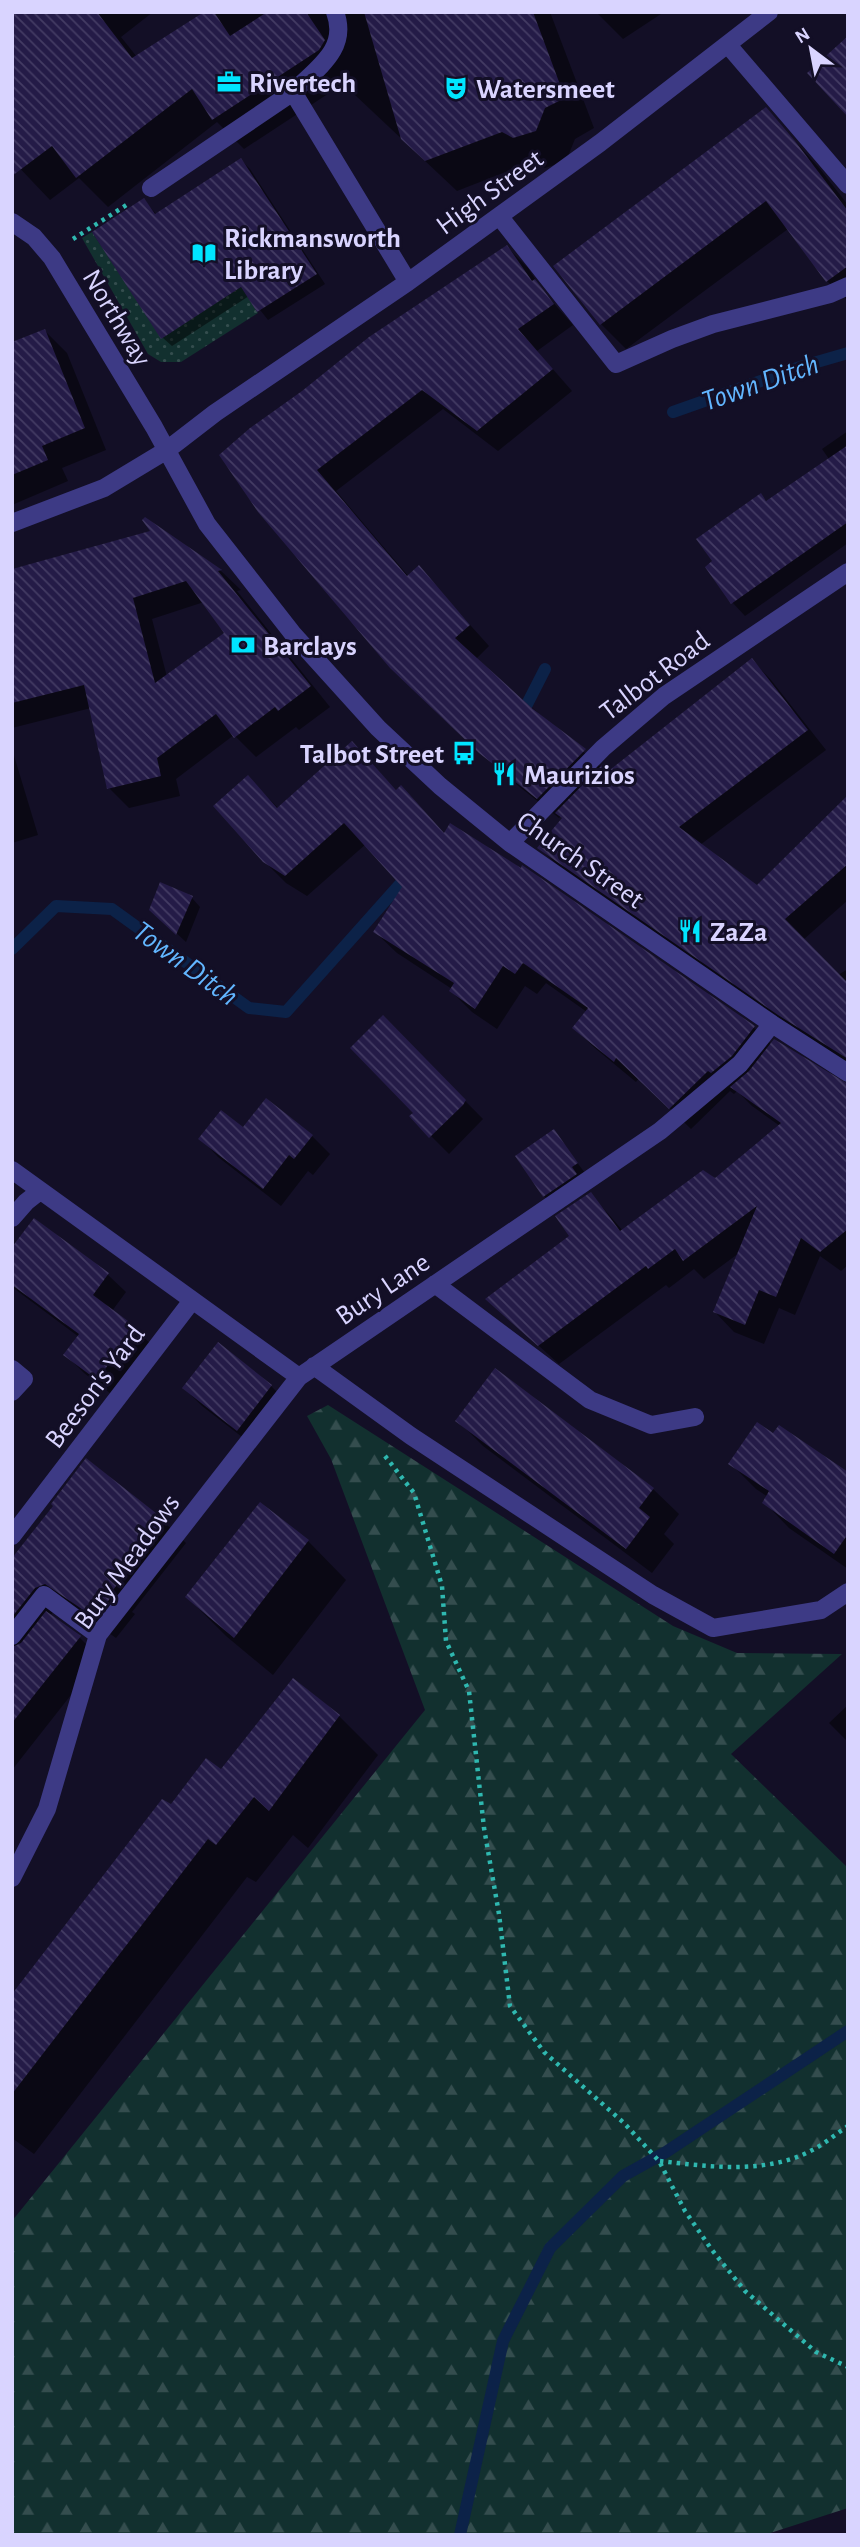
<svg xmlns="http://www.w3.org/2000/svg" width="860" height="2547" font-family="'Alegreya Sans',sans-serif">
  <defs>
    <pattern id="grass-dots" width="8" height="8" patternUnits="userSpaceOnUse" patternTransform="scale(1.75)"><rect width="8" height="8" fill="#12302f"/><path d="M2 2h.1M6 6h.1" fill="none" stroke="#344d4e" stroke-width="1.8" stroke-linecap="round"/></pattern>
    <pattern id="forest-firs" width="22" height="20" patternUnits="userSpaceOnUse" patternTransform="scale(1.75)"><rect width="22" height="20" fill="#12302f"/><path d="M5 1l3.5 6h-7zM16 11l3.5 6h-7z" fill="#344d4e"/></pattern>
    <pattern id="building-back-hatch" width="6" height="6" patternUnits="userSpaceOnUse" patternTransform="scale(1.75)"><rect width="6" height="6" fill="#241b47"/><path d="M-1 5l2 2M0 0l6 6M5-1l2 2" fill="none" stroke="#433b63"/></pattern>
  </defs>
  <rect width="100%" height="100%" fill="#130f26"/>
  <!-- grass -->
  <path fill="url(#grass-dots)" d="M92 232 161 338 241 287 258 313 181 362H161L148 354 82 238Z"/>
  <!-- forest -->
  <path fill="url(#forest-firs)" d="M328 1405 673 1626 737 1653 842 1654 731 1754 848 1868V2508L764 2535H12V2221L425 1710 331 1459 307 1416Z"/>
  <!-- shadow -->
  <path fill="#0007" fill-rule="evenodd" d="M12 12H153L121 37 137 57 207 12H550L594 128 575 139 566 161 545 168 534 161 457 191 355 95 351 76 349 80 244 149 217 122 108 207 79 178 50 200 12 160Z
    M596 12H664L623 39Z
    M766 109 820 169 848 205V301L827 281 788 229 626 349 601 324Z
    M241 160 250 169 325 284 268 320 249 296 172 346 163 338 144 200 157 215Z
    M507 247 528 268 543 291 573 325 537 351 572 391 498 451 443 409 336 491 409 577 419 568 489 646 476 659 602 768 611 771 752 660 771 680 826 750 700 845 757 887 848 823V900L803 940 838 975 848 969V1065L559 867 540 848 564 819 561 816 559 818 502 773 412 688 259 510Z
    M45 331 67 353 106 450 62 468 68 481 12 505V343Z
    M848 431V543L745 616 732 602 714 562 761 496 768 502 829 459 822 449Z
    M145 519 221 571 241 590 237 591 330 707 299 730 296 727 256 757 234 735 176 779 180 796 129 808 109 788 91 708 12 728V569L152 532ZM204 602 226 633 167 677 152 619Z
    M352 743 397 791 445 835 521 870 523 868 754 1028 772 1045 848 1089V1265L841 1271 820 1256 795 1315 779 1308 764 1344 734 1332 715 1312 739 1253 704 1279 694 1269 669 1288 666 1285 559 1364 488 1300 572 1237 591 1194 623 1231 715 1181 780 1126 752 1106 737 1091 734 1094 730 1091 691 1129 639 1078 636 1082 596 1049 574 1028 587 1012 546 983 537 994 525 986 497 1029 472 1012 451 991 452 989 397 953 375 932 404 887 366 844 307 896 286 883 264 861 248 777 279 809Z
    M12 749 38 835 12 843Z
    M192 898 200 907 186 942 160 918Z
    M383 1018 483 1119 449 1154 411 1116 415 1113Z
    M243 1130 312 1136 330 1154 313 1175 308 1171 281 1206 218 1157 201 1139Z
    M554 1132 585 1173 553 1205 544 1196Z
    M34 1220 108 1275 126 1292 112 1311 135 1329 153 1346 115 1397 84 1373 66 1355 79 1337 12 1287V1250Z
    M218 1344 271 1386 289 1404 255 1447 202 1406 184 1388Z
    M495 1370 653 1489 679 1514 664 1534 674 1544 652 1573 483 1446 457 1420Z
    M86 1461 165 1523 186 1543 132 1612 135 1614 116 1638 67 1603 56 1608 50 1616 80 1638 100 1658 12 1770V1561L55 1506Z
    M730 1463 848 1475V1569L789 1528 764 1502 768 1497 756 1489Z
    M308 1541 346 1580 273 1675 226 1636 187 1597Z
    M294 1680 339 1716 378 1755 308 1848 293 1835 256 1882 247 1877 34 2154 12 2138V1997L171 1806 222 1772Z
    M848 1705V1742L829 1723Z"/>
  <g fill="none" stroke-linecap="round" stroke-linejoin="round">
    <!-- stream -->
    <path stroke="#0c2248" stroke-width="12" d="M673 412 803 366 848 353
      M520 718 545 669
      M12 949 56 906 112 909 249 1008 286 1012 410 873
      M460 2535 503 2341 550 2248 623 2176 666 2152 848 2031"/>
  </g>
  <!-- building -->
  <path fill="url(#building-back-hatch)" fill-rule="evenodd" d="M12 12H97L132 58 204 12H214L230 36 267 12H306L325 40 319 50 212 120 192 89 76 178 52 146 12 176Z
    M364 12H533L565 98 545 108 536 131 513 138 502 132 425 161 401 139Z
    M848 36V117L807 73Z
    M766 107 795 141 848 211V266L826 282 766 201 600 325 553 266Z
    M241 158 317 274 257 312 241 287 161 339 92 232 144 198 155 214Z
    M507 245 532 281 535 279 554 304 518 329 553 369 477 431 422 390 317 470 407 576 419 565 470 625 455 638 533 709 586 749 537 799 479 753 390 668 258 512 219 455 250 428 302 391 369 337Z
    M45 329 85 428 42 446 48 460 12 475V342Z
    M848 445V522L731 604 705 567 712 561 696 539 761 493 766 501Z
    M145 517 222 570 218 571 311 686 278 711 275 707 234 738 216 714 157 758 161 776 107 789 84 685 12 703V569L150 531 142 520ZM186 581 224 633 155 683 133 598Z
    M752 658 808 730 679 827 757 885 848 795V864L785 919 848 983V1059L778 1015 537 848 562 818 555 813 604 763 611 769Z
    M352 741 396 790 401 785 444 833 450 823 521 868 522 865 755 1026 732 1056 711 1073 708 1071 669 1109 616 1058 614 1062 572 1028 588 1008 523 963 515 974 503 966 475 1009 449 991 454 983 373 932 402 887 344 823 285 876 263 862 213 806 248 775 277 808Z
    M160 882 193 896 176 935 149 910Z
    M383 1015 466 1100 463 1105 429 1138 409 1116 413 1113 350 1048Z
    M774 1039 848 1084V1229L820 1252 801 1238 776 1297 759 1290 745 1325 713 1312 757 1206 683 1261 675 1249 648 1269 646 1266 538 1346 485 1299 569 1236 555 1216 591 1192 620 1231 703 1170 715 1178 781 1123 730 1087 749 1071Z
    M266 1098 313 1135 294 1159 289 1155 263 1189 198 1139 221 1110 243 1127Z
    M554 1129 578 1163 572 1167 577 1174 543 1197 515 1156Z
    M34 1218 109 1273 93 1295 136 1327 97 1380 63 1355 79 1334 12 1285V1247Z
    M218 1342 272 1385 237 1431 182 1388Z
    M495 1368 654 1488 639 1508 650 1517 626 1549 455 1421Z
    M757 1422 773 1433 779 1425 848 1472V1534L834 1554 762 1503 769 1491 728 1464Z
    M86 1458 166 1521 113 1590 115 1592 95 1618 45 1584 35 1588 12 1617V1558L53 1506 51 1504Z
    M260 1502 309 1540 234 1638 185 1597Z
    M46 1611 81 1636 12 1723V1647L21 1643Z
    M293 1678 340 1715 269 1811 254 1797 216 1845 208 1839 12 2094V1994L162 1799 171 1804 206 1758 221 1769Z"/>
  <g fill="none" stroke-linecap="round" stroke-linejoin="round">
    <!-- path -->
    <path stroke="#2fb8b0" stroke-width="4.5" stroke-dasharray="3.5 5" stroke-linecap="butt" d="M73 239 128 204
      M385 1456 414 1493 442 1586 446 1641 469 1691 484 1828 499 1914 510 2006 544 2052 624 2123 659 2161 685 2211 712 2250 745 2291 816 2352 848 2367
      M660 2161C711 2167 770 2175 816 2148 827 2142 837 2133 848 2126"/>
    <!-- minor -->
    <path stroke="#3d3a85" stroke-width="18" d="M335 12C349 49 317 68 293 92L408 282
      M728 45 848 185
      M151 188 293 92
      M499 216 616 364 672 339 713 324 830 294 848 286
      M12 222 34 237 52 258 154 427 207 524 293 634 378 728 440 786 510 843 772 1024 848 1073
      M12 523 104 488 167 450 215 413 408 282 600 143 769 12
      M510 843 603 748 664 696 848 572
      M12 1170 299 1377 660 1131 740 1064 772 1024
      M12 1218 26 1202 40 1191
      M435 1284 590 1400 651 1425 695 1417
      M314 1366 411 1436 653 1595 713 1628 821 1610 848 1592
      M12 1369 24 1379 12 1392
      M12 1536 191 1302
      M12 1636 44 1595 98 1635
      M12 1878 47 1809 98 1635 299 1377"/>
  </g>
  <!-- icons -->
  <defs>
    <g id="office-bare" transform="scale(1.89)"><path d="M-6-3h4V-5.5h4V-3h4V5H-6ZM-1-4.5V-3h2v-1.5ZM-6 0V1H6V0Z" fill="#00e5ff" stroke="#130f26" stroke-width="2.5" paint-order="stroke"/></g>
    <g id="theatre-bare" transform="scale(1.89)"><path d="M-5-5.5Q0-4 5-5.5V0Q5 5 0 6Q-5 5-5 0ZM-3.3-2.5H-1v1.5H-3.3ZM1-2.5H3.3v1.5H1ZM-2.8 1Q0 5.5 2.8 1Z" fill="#00e5ff" stroke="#130f26" stroke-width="2.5" paint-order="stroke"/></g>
    <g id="library-bare" transform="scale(1.89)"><path d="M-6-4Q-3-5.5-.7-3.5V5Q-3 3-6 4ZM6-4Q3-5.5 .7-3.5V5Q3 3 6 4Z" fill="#00e5ff" stroke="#130f26" stroke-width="2.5" paint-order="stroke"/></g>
    <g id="bank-bare" transform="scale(1.89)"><path d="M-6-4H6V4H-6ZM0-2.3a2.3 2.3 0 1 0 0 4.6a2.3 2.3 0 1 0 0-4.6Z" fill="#00e5ff" stroke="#130f26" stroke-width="2.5" paint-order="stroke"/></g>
    <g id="bus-bare" transform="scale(1.89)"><path d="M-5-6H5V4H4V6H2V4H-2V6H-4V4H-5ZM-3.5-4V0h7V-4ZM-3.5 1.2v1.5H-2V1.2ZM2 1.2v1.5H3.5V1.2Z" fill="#00e5ff" stroke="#130f26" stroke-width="2.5" paint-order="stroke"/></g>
    <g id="restaurant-bare" transform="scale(1.89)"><path d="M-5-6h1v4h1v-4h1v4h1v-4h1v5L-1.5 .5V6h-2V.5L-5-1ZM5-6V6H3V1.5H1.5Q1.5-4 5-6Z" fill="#00e5ff" stroke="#130f26" stroke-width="2.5" paint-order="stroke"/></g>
  </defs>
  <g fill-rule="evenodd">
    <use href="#office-bare" x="229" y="82"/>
    <use href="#theatre-bare" x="456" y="88"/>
    <use href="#library-bare" x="204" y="253"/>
    <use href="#bank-bare" x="243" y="645"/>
    <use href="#bus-bare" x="464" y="753"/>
    <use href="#restaurant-bare" x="504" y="774"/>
    <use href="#restaurant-bare" x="690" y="931"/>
  </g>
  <g text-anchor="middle" stroke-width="6" stroke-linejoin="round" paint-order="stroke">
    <!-- poi labels -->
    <g font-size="28" font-weight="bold" fill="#d9d4ff" stroke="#130f26" text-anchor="start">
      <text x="249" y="92">Rivertech</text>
      <text x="476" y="98">Watersmeet</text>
      <text x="224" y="247">Rickmansworth<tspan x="224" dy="32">Library</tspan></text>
      <text x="263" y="655">Barclays</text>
      <text x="444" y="763" text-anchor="end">Talbot Street</text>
      <text x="524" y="784">Maurizios</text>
      <text x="710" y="941">ZaZa</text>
    </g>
    <!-- street labels -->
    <g font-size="28" fill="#d9d4ff" stroke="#130f26">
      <text transform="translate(489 191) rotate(-36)" y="10">High Street</text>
      <text transform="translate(118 317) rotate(59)" y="10">Northway</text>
      <text transform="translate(654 675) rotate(-37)" y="10">Talbot Road</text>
      <text transform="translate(581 859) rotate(35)" y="10">Church Street</text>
      <text transform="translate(382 1288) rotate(-34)" y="10">Bury Lane</text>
      <text transform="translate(94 1386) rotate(-53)" y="10">Beeson's Yard</text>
      <text transform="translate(126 1561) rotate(-54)" y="10">Bury Meadows</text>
    </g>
    <!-- water labels -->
    <g font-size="30" font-style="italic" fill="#62b6ff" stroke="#130f26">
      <text transform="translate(760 382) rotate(-19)" y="10">Town Ditch</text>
      <text transform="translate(186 963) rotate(36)" y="10">Town Ditch</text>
    </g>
  </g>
  <!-- border -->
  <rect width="860" height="2547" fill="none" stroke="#d9d4ff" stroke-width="28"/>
  <!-- north arrow -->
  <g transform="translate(811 49) rotate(328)" stroke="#130f26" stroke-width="5" paint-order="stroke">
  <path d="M0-5L12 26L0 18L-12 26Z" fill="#d9d4ff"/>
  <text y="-10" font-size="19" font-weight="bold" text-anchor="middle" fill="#d9d4ff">N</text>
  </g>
</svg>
